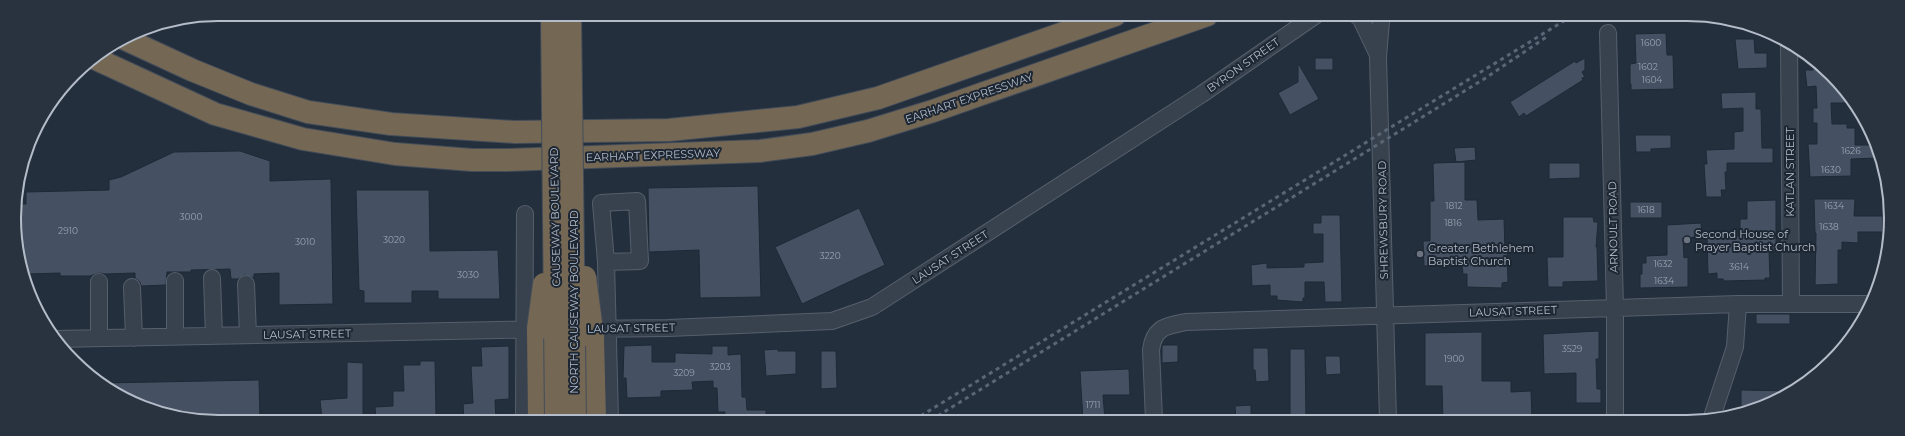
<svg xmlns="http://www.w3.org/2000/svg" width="1905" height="436" font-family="Montserrat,sans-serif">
  <rect width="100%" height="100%" fill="#242f3e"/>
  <!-- building -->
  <path fill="#455162" stroke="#1f2835" d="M1666 33 1667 55H1673L1674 89 1631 90V84H1630V64L1636 63 1635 34Z
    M1735 39H1754L1755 53H1767V68L1738 69Z
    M1315 58H1333V70H1315Z
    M1585 58V70L1582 72 1585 77 1582 78 1583 80 1526 116 1524 113 1519 117 1510 102 1575 61 1576 63Z
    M1298 63 1319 99 1290 115 1278 93 1298 82Z
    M1813 63 1849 94 1853 103H1831L1832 124H1847V128H1855V145H1874L1876 150 1877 158 1851 159V176L1810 177 1808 144H1817V123H1813V108H1817L1816 86 1807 87 1805 70H1813Z
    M1756 92V109H1761L1762 148H1773V163H1727V172H1725L1726 190H1721L1722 197H1706L1704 164H1707L1706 150 1734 149V132L1743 131V108L1722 109 1721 93Z
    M1635 135H1671V148L1651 149V152H1636Z
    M1475 147 1476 160 1456 162 1454 148Z
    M240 151 270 161V181L331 179 333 304 279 305V273L254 274V278L245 275 238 279H231L230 269 191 270V272H167L166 285 141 286 140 282 135 278V273L104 274 99 273 90 276H60V273L27 274V271H21L14 204H26V192L109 190V180L121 177 174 152Z
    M1465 162V200H1477L1478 220 1504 219 1505 251H1507L1508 282 1502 283V288L1467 287V274H1463L1462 265 1424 266 1423 241H1430V201H1434L1433 165 1435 163Z
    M1549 163H1580V178L1549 179Z
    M758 186 761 297 700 298 699 250 649 252 648 188Z
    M356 190H429L430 251 498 250 500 299H438V291H412V303H364V291L359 290Z
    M1814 199H1855L1854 216H1883V232H1858V243L1842 242V250H1838V284L1815 285 1816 233H1815Z
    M1776 200V251H1769L1770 278H1765V280L1724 281 1723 279H1717V273L1708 274 1707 237 1740 236V219H1747V201Z
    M1630 202H1662V218H1630Z
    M859 208 885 265 802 304 775 247Z
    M1321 215H1340L1342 302H1325L1324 282H1305V298H1303V302L1277 300V296H1270V285L1252 286 1251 265 1267 263V268L1304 267V263L1323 262V234H1313V223H1321Z
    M1563 217H1593L1594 222H1598L1596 247H1597L1598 281 1563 282V287H1548L1547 257H1563Z
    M1701 223 1702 237 1683 238 1684 258 1688 257V287L1640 288V274H1642V263H1646V256L1667 255V225Z
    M1756 314H1790V324H1756Z
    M1599 331V359H1596L1597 389H1601V403H1576V373L1544 374 1543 334Z
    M1482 332V381H1511V392L1531 391 1532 420H1443L1442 386H1425V333Z
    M652 345V362H675V353L712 354V346H728V355L741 354 742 397H746L747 410H766V420H725V412H718L717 388H713V381L692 382 693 390 661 391V397L627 398 626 378H623L624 346Z
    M1162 345H1178V362L1162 363Z
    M509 346V399L495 400 496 420H464L463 404 473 403 471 366H482L481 347Z
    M1253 348H1268L1269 381 1256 382 1255 370H1253Z
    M778 349V351H796V374L766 376 764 350Z
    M1290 349H1305L1306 420H1290Z
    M821 351H836L837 388 821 389Z
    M1325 356H1340L1341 374 1326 375Z
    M420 361H435L436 417H398V420H376L375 407 393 406V391H404L403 365H420Z
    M347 362 363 363V417L322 419 320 400 347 398Z
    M1129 369 1130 395H1103L1105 420H1083L1080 371Z
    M259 380 260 420H191L116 395 103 383Z
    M1741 390 1791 391 1777 401 1741 412Z
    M1251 405V420H1236L1235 406Z"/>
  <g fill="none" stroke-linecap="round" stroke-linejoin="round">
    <!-- minor casing -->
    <g stroke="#565f6c" stroke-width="18">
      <path id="minor" d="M1356 15 1360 17 1378 55
        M1381 21 1378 57 1388 420
        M1608 33 1615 308V420
        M1789 41 1791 303
        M606 262 601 203 637 201 640 261 606 262 610 420
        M212 278 214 336
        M175 281V337
        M99 282V338
        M246 284 248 335
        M132 287 134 338
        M582 329 668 328 832 321 872 307 1202 94 1316 15
        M55 339 549 329
        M524 420 525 214
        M1154 420 1151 350C1154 327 1166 326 1186 322L1738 304H1871
        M1711 420 1735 347 1738 304"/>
    </g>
    <!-- highway casing -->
    <g stroke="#434c59" stroke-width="24">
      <path id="highway" d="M125 39 192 70 251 94 308 112 391 124 515 132 669 130 798 117 878 98 1115 15
        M94 58 215 114 303 139 395 154 472 160H507L760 151 812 144 868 131 933 111 1207 15
        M538 329 539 420
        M593 338 595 420"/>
    </g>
    <!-- minor -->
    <use href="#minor" stroke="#38414e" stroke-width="16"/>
    <!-- highway -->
    <use href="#highway" stroke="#746855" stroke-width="22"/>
    <!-- rail -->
    <path stroke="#5a6575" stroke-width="3" stroke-dasharray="4 4" stroke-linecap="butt" d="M914 420 1572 16
      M931 420 1484 79 1548 36"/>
    <!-- highway-bridge casing -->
    <g stroke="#434c59" stroke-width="24" stroke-linecap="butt">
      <path id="highway-bridge" d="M552 14 556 420
        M570 14 575 420
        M585 277 593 338
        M538 329 544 284"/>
    </g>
    <!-- highway-bridge -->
    <use href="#highway-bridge" stroke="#746855" stroke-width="22"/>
  </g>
  <!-- markers -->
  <g fill="#6b7280" stroke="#1d2633" stroke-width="1.5">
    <circle cx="1687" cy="240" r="4"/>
    <circle cx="1420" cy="254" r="4"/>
  </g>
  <g text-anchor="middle" stroke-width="4" stroke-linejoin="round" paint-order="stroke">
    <!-- number labels -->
    <g font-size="9" fill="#98a1af">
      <text x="1651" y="46">1600</text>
      <text x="1648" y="70">1602</text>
      <text x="1652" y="83">1604</text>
      <text x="1851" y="154">1626</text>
      <text x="1831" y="173">1630</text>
      <text x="1454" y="209">1812</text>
      <text x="1834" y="209">1634</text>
      <text x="1646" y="213">1618</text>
      <text x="191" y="220">3000</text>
      <text x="1453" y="226">1816</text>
      <text x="1829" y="230">1638</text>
      <text x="68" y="234">2910</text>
      <text x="394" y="243">3020</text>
      <text x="305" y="245">3010</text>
      <text x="830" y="259">3220</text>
      <text x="1663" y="267">1632</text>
      <text x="1739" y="270">3614</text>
      <text x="468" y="278">3030</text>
      <text x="1664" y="284">1634</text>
      <text x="1572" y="352">3529</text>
      <text x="1454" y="362">1900</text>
      <text x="720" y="370">3203</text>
      <text x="684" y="376">3209</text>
      <text x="1093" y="408">1711</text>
    </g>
    <!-- street labels -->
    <g font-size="11" fill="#b4bcc9" stroke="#1d2633">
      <text transform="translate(1243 65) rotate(-35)" y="4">BYRON STREET</text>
      <text transform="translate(969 98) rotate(-19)" y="4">EARHART EXPRESSWAY</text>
      <text transform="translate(653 155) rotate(-2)" y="4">EARHART EXPRESSWAY</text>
      <text transform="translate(1790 172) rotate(-90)" y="4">KATLAN STREET</text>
      <text transform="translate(555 217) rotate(-91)" y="4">CAUSEWAY BOULEVARD</text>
      <text transform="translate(1383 220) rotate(-91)" y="4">SHREWSBURY ROAD</text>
      <text transform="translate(1613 227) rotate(-91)" y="4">ARNOULT ROAD</text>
      <text transform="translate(950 257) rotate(-33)" y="4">LAUSAT STREET</text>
      <text transform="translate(574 302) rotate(-90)" y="4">NORTH CAUSEWAY BOULEVARD</text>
      <text transform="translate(1513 311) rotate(-2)" y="4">LAUSAT STREET</text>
      <text transform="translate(631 328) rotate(-1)" y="4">LAUSAT STREET</text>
      <text transform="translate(307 334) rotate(-1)" y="4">LAUSAT STREET</text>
    </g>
    <!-- poi labels -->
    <g font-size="11" fill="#b4bcc9" stroke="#1d2633" text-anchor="start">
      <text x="1695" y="238">Second House of<tspan x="1695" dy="13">Prayer Baptist Church</tspan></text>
      <text x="1428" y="252">Greater Bethlehem<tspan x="1428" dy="13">Baptist Church</tspan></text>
    </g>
  </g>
  <!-- crop -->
  <path d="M0 0H1905V436H0ZM218 21H1687A197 197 0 0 1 1884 218V218A197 197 0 0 1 1687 415H218A197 197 0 0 1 21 218V218A197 197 0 0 1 218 21Z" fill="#29323f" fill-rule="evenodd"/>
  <path fill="none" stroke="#b4bcc9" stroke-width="2" d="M218 21H1687A197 197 0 0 1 1884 218V218A197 197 0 0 1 1687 415H218A197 197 0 0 1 21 218V218A197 197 0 0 1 218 21Z"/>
</svg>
